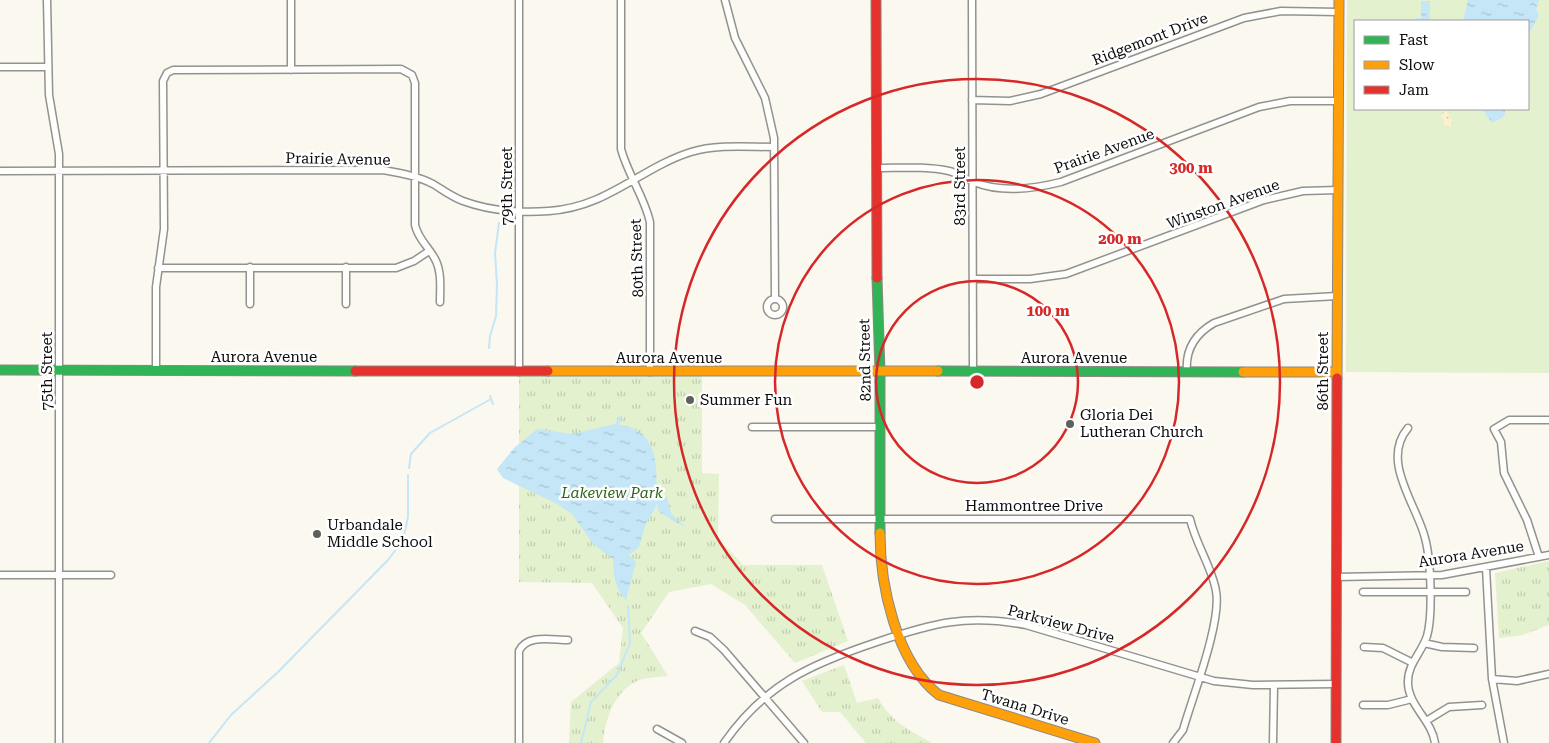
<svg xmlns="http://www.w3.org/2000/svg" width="1549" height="743" font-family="'Roboto Serif',serif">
  <defs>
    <pattern id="sand-dots" width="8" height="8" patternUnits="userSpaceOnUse" patternTransform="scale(1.25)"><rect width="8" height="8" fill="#fcf1cf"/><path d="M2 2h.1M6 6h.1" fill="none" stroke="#d7cdb1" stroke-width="1.8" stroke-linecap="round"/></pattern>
    <pattern id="park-tufts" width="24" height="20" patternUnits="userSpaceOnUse" patternTransform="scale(1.25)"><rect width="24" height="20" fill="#e3f1ce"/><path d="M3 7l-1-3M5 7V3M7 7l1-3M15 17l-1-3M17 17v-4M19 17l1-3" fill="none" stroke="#c2cdb0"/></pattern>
    <pattern id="water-ripples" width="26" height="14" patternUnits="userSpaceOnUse" patternTransform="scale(1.25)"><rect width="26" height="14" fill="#c4e6f6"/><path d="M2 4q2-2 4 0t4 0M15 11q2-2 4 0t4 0" fill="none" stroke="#a7c4d2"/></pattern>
  </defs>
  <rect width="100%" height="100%" fill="#faf8ef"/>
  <!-- grass -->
  <path fill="#e3f1ce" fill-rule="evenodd" d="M1347 0H1549V373L1346 372ZM1355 21H1528V109H1355Z"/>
  <!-- sand -->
  <path fill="url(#sand-dots)" d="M1445 109 1452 120 1450 128 1445 126 1441 115Z"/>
  <!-- park -->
  <path fill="url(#park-tufts)" d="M702 371V473L719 474 718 538 743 565H822L848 641 795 663 745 605 711 584 669 592 641 633 668 676C659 677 645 677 637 681 614 692 605 720 603 743H569L571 702 619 663 623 628 592 583 519 582V372Z
    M1549 561V625L1523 635 1499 638 1495 573Z
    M844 665 857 703 878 698C891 722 909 730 932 743H866L840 712H822L802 681Z"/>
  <!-- water -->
  <path fill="url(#water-ripples)" d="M1468 0H1539L1536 9 1539 15 1528 36V21H1463Z
    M1421 1H1430V21H1416V18H1421Z
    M1482 109H1505V114L1502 118 1492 123Z
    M620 416 622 417 619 425C656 428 658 464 656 493L667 497 671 513 686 528 659 512 657 504 645 526 639 547 629 555 636 562 626 600C615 590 613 573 613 559L593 544 572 514 557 504 503 478 497 469 514 448 537 429 572 434 615 424Z"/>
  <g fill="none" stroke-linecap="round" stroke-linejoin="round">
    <!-- stream -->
    <path stroke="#c4e6f6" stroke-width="2" d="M489 348 490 336 496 316 497 285 495 253 499 223
      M490 396 493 404
      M409 468 411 454 430 433 491 399
      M209 743 231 715 278 672 388 560 403 540 408 517V475
      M581 743 591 702 617 675 630 643 628 606"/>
    <!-- street casing -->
    <g stroke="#93928e" stroke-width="9">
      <path id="street" d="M47 0 49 95 59 154V743
        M291 0V70
        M519 0V372
        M621 0V149C628 175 644 196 650 222V372
        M725 0 735 38 765 98 774 138 775 299
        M972 0 973 372
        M0 67H47
        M972 100 1010 101 1041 94 1244 18 1281 11 1339 12
        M876 168C901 168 926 166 949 171 958 173 965 179 974 182 1001 193 1033 189 1061 182L1259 107 1290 101H1338
        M0 171 383 170C400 173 418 176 433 184 443 190 452 197 463 201 490 211 521 213 549 211 608 207 640 168 691 152 717 144 748 147 774 147
        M346 267V304
        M158 268H396L414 261 429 251
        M973 279H1030L1066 274 1264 200 1303 191 1338 190
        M767 307a8 8 0 1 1 16 0a8 8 0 1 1-16 0Z
        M250 304V267
        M156 370V287L164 229 163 81 167 73 173 70 401 69 412 75 415 83V225C418 239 428 246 435 259 442 272 440 288 440 302
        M1187 372C1185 350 1195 334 1214 323L1284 299 1337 296
        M752 427H880
        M1408 428C1380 461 1417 505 1425 538 1431 560 1433 615 1427 636 1422 652 1408 664 1408 681 1407 705 1432 720 1435 743
        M775 519H1190C1196 545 1212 567 1216 591 1222 622 1192 698 1183 730L1173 743
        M1539 557 1527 520 1504 473 1501 442 1494 429 1509 420H1549
        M1486 568 1492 679 1504 743
        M0 575H111
        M1336 577 1442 575 1549 555
        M1363 592H1466
        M695 631 710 637 724 650 804 743
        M1424 643 1442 647 1474 648
        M1364 647 1383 648 1413 663
        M1492 679 1517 681 1549 674
        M1363 705H1388L1412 699
        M1426 721 1449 707 1482 705
        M657 729 682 743
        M519 743V651C527 634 551 640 568 640
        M724 743C765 684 811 664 877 642 933 623 966 614 1026 625L1214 681 1253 685 1336 684
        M1273 743 1274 685"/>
    </g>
    <!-- fast casing -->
    <g stroke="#8a8985" stroke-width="11">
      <path id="fast" d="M877 278 880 372V533
        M0 370 355 371
        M938 371 1243 372"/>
    </g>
    <!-- slow casing -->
    <g stroke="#8a8985" stroke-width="11">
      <path id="slow" d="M548 371H938
        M1243 372H1337
        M1337 378 1339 0
        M880 533C880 585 896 662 939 695L1095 743"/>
    </g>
    <!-- jam casing -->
    <g stroke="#8a8985" stroke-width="11">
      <path id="jam" d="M876 0 877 278
        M355 371H548
        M1336 743 1337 378"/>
    </g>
    <!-- street -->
    <use href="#street" stroke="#fefefd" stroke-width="6"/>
    <!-- fast -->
    <use href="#fast" stroke="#30b455" stroke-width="9"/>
    <!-- slow -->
    <use href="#slow" stroke="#ff9f0a" stroke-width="9"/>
    <!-- jam -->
    <use href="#jam" stroke="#e5322d" stroke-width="9"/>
  </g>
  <!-- distance rings -->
  <g fill="none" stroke="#d62828" stroke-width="2.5">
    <circle cx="977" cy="382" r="101"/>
    <circle cx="977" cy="382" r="202"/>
    <circle cx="977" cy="382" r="303"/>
  </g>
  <!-- markers -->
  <g fill="#5f5f5b" stroke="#fff" stroke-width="2">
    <circle cx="690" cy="400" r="5"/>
    <circle cx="1070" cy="424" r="5"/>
    <circle cx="317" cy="534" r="5"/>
  </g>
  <g text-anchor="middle" stroke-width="5" stroke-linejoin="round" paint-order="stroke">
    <!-- street labels -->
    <g font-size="15" fill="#0c0c0c" stroke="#fff">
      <text transform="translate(1150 39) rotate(-21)" y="5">Ridgemont Drive</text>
      <text transform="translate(1104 151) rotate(-20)" y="5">Prairie Avenue</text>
      <text transform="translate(338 159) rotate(1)" y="5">Prairie Avenue</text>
      <text transform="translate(507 186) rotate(-90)" y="5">79th Street</text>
      <text transform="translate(960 186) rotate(-90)" y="5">83rd Street</text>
      <text transform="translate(1223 204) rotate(-20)" y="5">Winston Avenue</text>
      <text transform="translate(637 258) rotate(-92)" y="5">80th Street</text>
      <text x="264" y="362">Aurora Avenue</text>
      <text x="669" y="363">Aurora Avenue</text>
      <text x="1074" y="363">Aurora Avenue</text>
      <text transform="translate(865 360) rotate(-91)" y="5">82nd Street</text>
      <text transform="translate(47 371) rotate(-90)" y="5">75th Street</text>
      <text transform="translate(1323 371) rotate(-90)" y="5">86th Street</text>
      <text x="1034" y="511">Hammontree Drive</text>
      <text transform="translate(1471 554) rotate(-9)" y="5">Aurora Avenue</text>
      <text transform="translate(1061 624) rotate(15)" y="5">Parkview Drive</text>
      <text transform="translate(1025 707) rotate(17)" y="5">Twana Drive</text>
    </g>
    <!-- poi labels -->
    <g font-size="15" fill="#0c0c0c" stroke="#fff" text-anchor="start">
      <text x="700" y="405">Summer Fun</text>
      <text x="1080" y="420">Gloria Dei<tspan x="1080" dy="17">Lutheran Church</tspan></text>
      <text x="327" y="530">Urbandale<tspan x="327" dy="17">Middle School</tspan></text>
    </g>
    <!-- park labels -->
    <g font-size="15" font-style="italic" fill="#2b661a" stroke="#fff">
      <text x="612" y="498">Lakeview Park</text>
    </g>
  </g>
  <circle cx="977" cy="382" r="8" fill="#d62828" stroke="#fff" stroke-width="2.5"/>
  <g font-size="15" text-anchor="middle" font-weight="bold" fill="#d62828" stroke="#fff" stroke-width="5" stroke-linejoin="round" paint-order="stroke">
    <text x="1191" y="173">300 m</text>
    <text x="1120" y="244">200 m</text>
    <text x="1048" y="316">100 m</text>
  </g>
  <!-- legend -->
  <rect x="1354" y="20" width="175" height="90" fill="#ffffff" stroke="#9e9e9e"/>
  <rect x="1364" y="36" width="25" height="8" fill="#30b455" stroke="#9e9e9e"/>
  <text x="1399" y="45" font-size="15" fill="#0c0c0c">Fast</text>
  <rect x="1364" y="61" width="25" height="8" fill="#ff9f0a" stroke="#9e9e9e"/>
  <text x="1399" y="70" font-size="15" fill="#0c0c0c">Slow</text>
  <rect x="1364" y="86" width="25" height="8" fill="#e5322d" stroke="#9e9e9e"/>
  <text x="1399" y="95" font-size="15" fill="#0c0c0c">Jam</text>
</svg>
